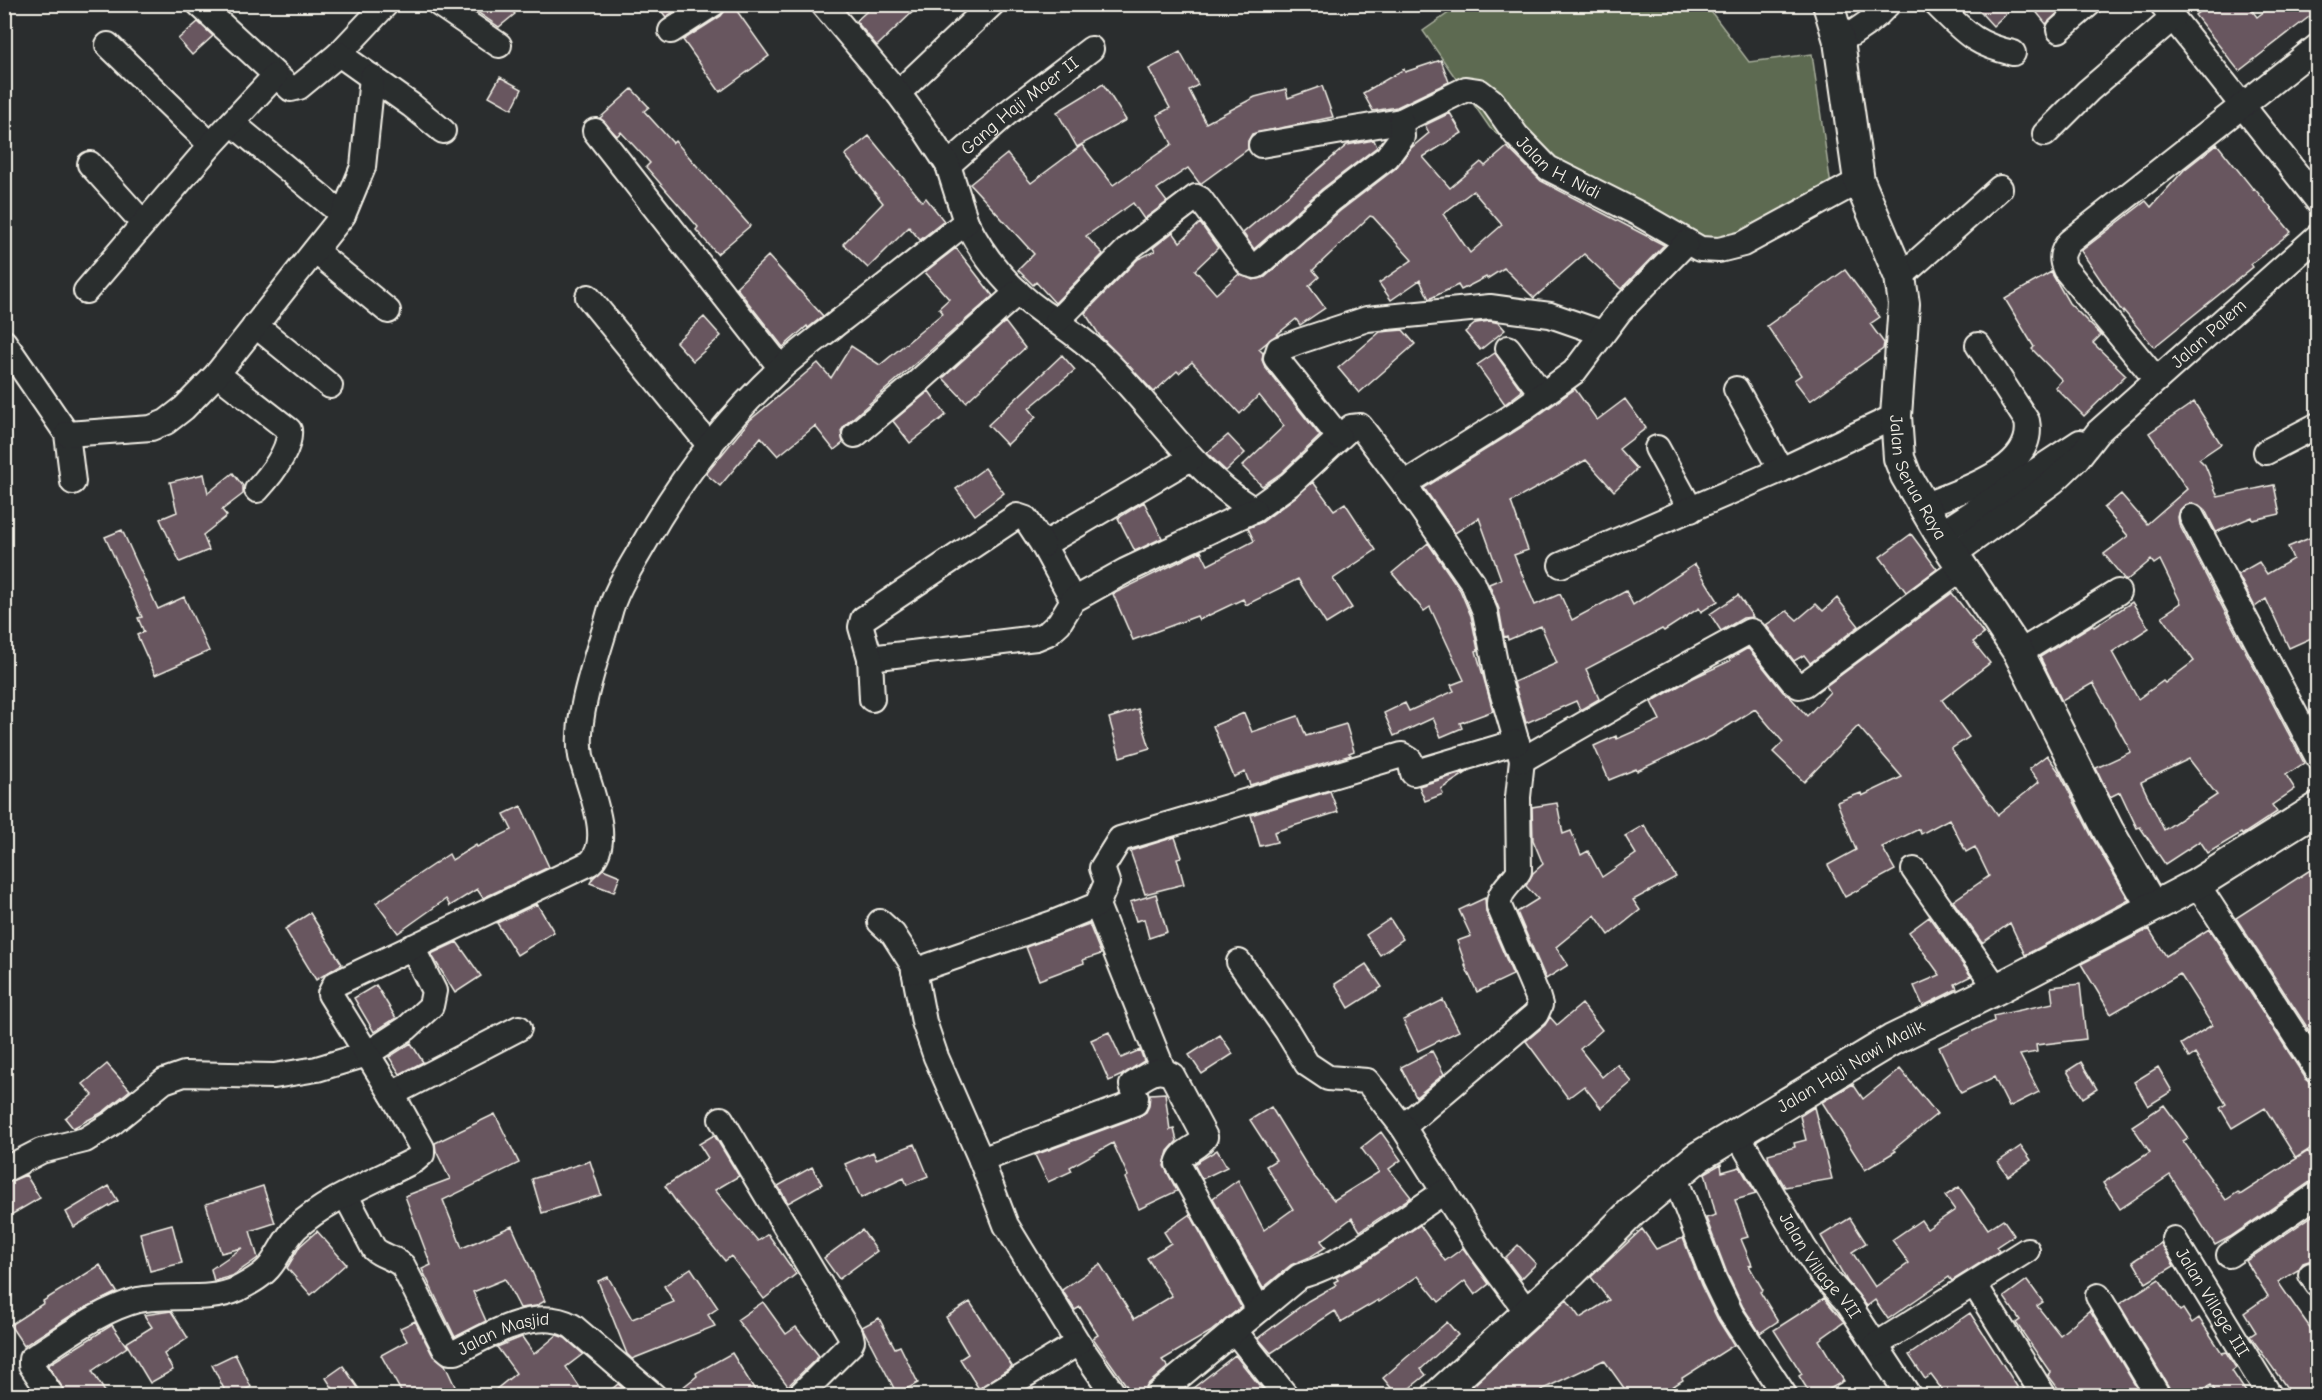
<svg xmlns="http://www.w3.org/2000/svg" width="2322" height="1400" font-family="'Comic Neue',sans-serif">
  <rect width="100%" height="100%" fill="#2a2d2e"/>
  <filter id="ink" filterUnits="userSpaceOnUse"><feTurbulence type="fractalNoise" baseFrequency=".0167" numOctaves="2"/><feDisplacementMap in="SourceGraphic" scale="12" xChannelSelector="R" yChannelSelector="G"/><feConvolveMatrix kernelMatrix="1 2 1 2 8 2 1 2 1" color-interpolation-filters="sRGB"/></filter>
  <g filter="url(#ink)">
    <!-- green -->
    <path fill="#5d6a51" stroke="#a8ae9c" stroke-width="1.5" d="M1460 5H1706L1749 62 1812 54 1831 186 1706 258 1562 183 1490 128 1423 31Z"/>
    <!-- building -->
    <path fill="#67565f" stroke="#f4f1e8" stroke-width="1.5" fill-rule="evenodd" d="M466 4H507L515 14 499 27Z
      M656 4H686L666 17Z
      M727 4H732L769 56 720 92 683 40 721 16 725 11Z
      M875 4H921L877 46 856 21Z
      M1973 4H2016L1993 26Z
      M2030 4H2067L2046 24Z
      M2209 4H2247L2257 17 2274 4H2318V10L2239 71 2195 15Z
      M198 22 213 36 192 55 178 39Z
      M1180 52 1198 85 1189 90 1206 123 1255 97 1286 89 1288 98 1322 86 1333 117 1252 134 1248 141V149L1200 184 1188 168 1157 189 1167 202 1144 219 1133 203 1086 236 1103 254 1055 303 1036 282 1033 285 1018 270 1034 254 970 184 1007 154 1031 183 1082 145 1113 185 1172 144 1157 115 1170 108 1149 69Z
      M1441 60 1449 82 1397 107 1373 111 1363 93 1404 69 1405 72Z
      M500 77 522 89 512 109 489 96Z
      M1103 84 1126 120 1077 147 1057 112Z
      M632 89 649 107 644 111 673 143 675 141 750 226 717 254 696 230 698 227 646 167 650 163 621 132 617 136 600 118Z
      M1450 113 1462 133 1423 157 1450 188 1481 162 1485 166 1507 147 1541 181 1664 245 1621 289 1584 254 1534 298 1504 268 1487 279 1486 277 1461 290 1458 285 1431 298 1429 299 1420 280 1391 300 1379 283 1412 260 1373 217 1370 216 1313 270 1319 277 1309 286 1325 308 1300 325 1296 319 1259 349 1263 353 1262 360 1265 367 1320 436 1281 473 1262 486 1242 466 1284 426 1259 395 1240 414 1192 362 1179 373 1177 371 1154 392 1100 336 1085 313 1138 259 1155 251 1153 248 1173 232 1180 242 1200 223 1218 248 1195 270 1216 294 1239 274 1253 280 1265 277 1340 211 1396 168 1411 148 1429 133 1425 125ZM1473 191 1502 225 1470 253 1443 214Z
      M869 136 922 201 926 198 944 221 920 240 909 227 868 268 843 244 883 203 845 155Z
      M1374 140 1377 147 1322 189 1254 249 1243 233 1347 145Z
      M2217 144 2253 189 2254 188 2291 232 2251 264 2253 267 2154 347 2124 311 2123 313 2081 251 2146 201 2151 207 2184 170Z
      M956 248 993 296 846 424 841 431 843 443 834 450 815 426 778 456 761 437 720 486 706 474 750 420 818 363 831 378 851 346 880 365 943 313 939 308 949 299 925 272Z
      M768 256 823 316 808 328 807 326 783 347 736 287Z
      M1845 270 1880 317 1870 324 1884 343 1883 349 1810 401 1794 380 1801 375 1767 326Z
      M2051 272 2069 303 2101 335 2093 343 2126 375 2084 416 2055 387 2062 380 2032 349 2034 347 2005 299Z
      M704 317 721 336 693 361 676 342Z
      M1490 321 1499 323 1505 330 1480 350 1465 332 1476 323Z
      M1005 322 1025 348 966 402 943 378Z
      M1403 330 1415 344 1359 393 1338 368 1380 332Z
      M1495 353 1522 391 1505 404 1477 365Z
      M1062 355 1075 370 1029 408 1036 417 1007 445 988 425Z
      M1575 389 1597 420 1625 399 1646 428 1619 449 1637 469 1614 491 1586 460 1511 502 1528 550 1514 555 1535 605 1560 594 1572 620 1626 591 1633 605 1695 564 1718 601 1701 612 1699 608 1664 631 1662 629 1586 669 1599 699 1580 710 1576 701 1526 723 1514 682 1557 663 1541 626 1508 640 1507 636 1504 637 1499 609 1489 584 1501 579 1479 518 1455 533 1424 488 1522 427Z
      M929 391 946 415 910 443 893 421Z
      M2194 402 2221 444 2199 459 2205 465 2218 497 2274 485 2280 514 2253 520 2252 517 2216 532 2205 510 2199 505 2192 503 2185 505 2180 510 2178 517 2179 524 2304 763 2286 775 2295 789 2272 805 2277 812 2242 835 2241 833 2208 853 2200 841 2165 864 2140 827 2137 828 2120 792 2110 797 2096 768 2131 752 2093 683 2062 701 2040 657 2092 625 2094 627 2132 602 2149 628 2112 652 2138 699 2163 681 2165 683 2194 661 2162 616 2181 603 2160 560 2154 564 2151 560 2126 581 2104 554 2128 536 2104 508 2121 494 2147 524 2187 489 2149 433ZM2189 759 2217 795 2164 830 2141 782Z
      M1228 435 1245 453 1226 471 1207 453Z
      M985 468 1004 493 975 515 956 489Z
      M233 473 243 486V494L222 510 227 516 203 535 209 550 180 562 160 519 177 512 170 482 204 474 208 493Z
      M1313 482 1334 510 1345 503 1376 550 1333 579 1352 608 1326 624 1298 579 1246 605 1243 599 1199 620 1197 616 1133 640 1113 594 1201 551 1208 565 1254 541 1248 528 1262 522 1298 495Z
      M1144 502 1162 538 1135 551 1118 518Z
      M122 530 158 609 184 597 209 651 155 675 137 635 144 632 138 618 142 617 105 537Z
      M1911 534 1937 569 1906 592 1880 557Z
      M2312 537 2318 549V635L2289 648 2266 599 2255 607 2238 574 2259 562 2267 574 2293 559 2288 547Z
      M1428 543 1460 590 1471 616 1478 650 1476 651 1493 711 1460 723 1462 728 1441 737 1433 718 1394 736 1384 713 1405 703 1409 711 1454 691 1451 685 1464 680 1430 607 1424 611 1392 573Z
      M1952 593 1984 634 1973 642 1990 663 1942 700 1969 737 1951 749 1998 815 2039 782 2029 769 2047 755 2059 772 2093 839 2129 900 2025 955 2010 923 1982 943 1953 901 1989 876 1975 847 1966 852 1949 819 1921 834 1919 829 1882 847 1895 870 1845 897 1828 865 1856 850 1837 802 1861 793 1862 796 1902 777 1858 726 1804 782 1773 752 1783 742 1755 709 1712 736 1637 771 1636 769 1609 780 1594 746 1616 736 1617 739 1660 720 1651 702 1693 678 1730 661 1729 659 1748 648 1783 692 1791 698 1807 716 1830 692 1826 686Z
      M1738 595 1753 617 1743 618 1721 631 1710 614Z
      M1837 598 1859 626 1810 663 1804 655 1794 661 1766 625 1787 611 1797 620 1816 604 1823 611Z
      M1138 709 1150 748 1120 757 1109 718Z
      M1244 713 1252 732 1298 716 1306 736 1346 724 1354 751 1349 753 1351 755 1250 785 1245 772 1234 777 1213 726Z
      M1469 771 1441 789 1443 794 1425 801 1419 786Z
      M1330 791 1338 812 1274 832 1277 842 1260 846 1251 815Z
      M1557 803 1563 834 1571 831 1581 855 1588 851 1602 877 1636 854 1625 836 1644 825 1676 877 1633 900 1640 910 1609 935 1595 915 1556 947 1568 965 1546 979 1517 912 1538 899 1526 886 1533 873 1543 864 1533 840 1532 807Z
      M521 806 549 867 483 898 477 889 450 906 446 899 398 933 376 903 449 854 452 860 476 845 477 847 512 830 504 814Z
      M1175 837 1182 857 1177 858 1184 884 1145 894 1130 851Z
      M2318 865V1044L2236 918Z
      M603 869 620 876 614 892 590 883 593 878Z
      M1156 894 1167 932 1149 938 1144 919 1136 921 1130 902Z
      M1485 898 1486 912 1513 975 1477 992 1465 966H1466L1457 941 1471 936 1459 910Z
      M537 904 554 932 517 955 497 923Z
      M310 913 342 964 316 980 285 929Z
      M1929 917 1971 976 1955 984 1957 989 1923 1006 1914 986 1940 975 1909 932Z
      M1390 919 1403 939 1380 955 1366 935Z
      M1089 924 1101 954 1083 960 1084 963 1039 980 1026 947Z
      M2149 929 2166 956 2209 929 2306 1079 2311 1083 2318 1085V1144L2296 1158 2265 1108 2232 1128 2220 1108 2226 1104 2195 1054 2189 1058 2181 1044 2212 1025 2180 974 2111 1014 2081 964Z
      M457 942 481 976 455 993 431 954Z
      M1366 964 1382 987 1349 1008 1335 984Z
      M2080 984 2086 1039 2036 1045 2037 1052 2020 1055 2039 1092 2009 1107 1994 1077 1961 1093 1939 1047 1994 1021 1993 1016 2053 1003 2051 987Z
      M376 985 396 1018 374 1032 354 998Z
      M1443 1000 1459 1031 1418 1051 1403 1020Z
      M1582 1004 1602 1030 1580 1049 1602 1077 1617 1064 1632 1082 1601 1108 1584 1086 1568 1098 1526 1041 1545 1025 1550 1017 1557 1025Z
      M1109 1032 1121 1058 1140 1050 1144 1061 1122 1075 1109 1081 1091 1040Z
      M1220 1035 1233 1054 1202 1074 1189 1055Z
      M411 1043 423 1062 400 1074 389 1057Z
      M1432 1051 1444 1074 1416 1097 1401 1067Z
      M2081 1062 2097 1089 2083 1098 2067 1071Z
      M107 1064 130 1090 103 1112 73 1128 65 1118 93 1095 83 1084Z
      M2158 1067 2172 1091 2148 1106 2134 1082Z
      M1900 1069 1937 1114 1894 1149 1896 1151 1865 1170 1822 1102 1853 1084 1863 1099Z
      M1165 1093 1170 1130 1174 1129 1177 1141 1168 1151 1164 1166 1177 1191 1139 1209 1125 1178 1128 1176 1113 1143 1070 1167 1072 1171 1048 1182 1035 1155 1140 1116 1146 1112 1149 1106 1150 1094Z
      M2164 1105 2188 1138 2183 1141 2226 1200 2238 1192 2240 1195 2308 1151 2318 1166V1180L2310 1182 2230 1237 2215 1245 2170 1175 2120 1209 2103 1183 2150 1152 2132 1126Z
      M1271 1107 1312 1174 1334 1200 1379 1172 1361 1148 1381 1132 1401 1160 1389 1169 1411 1197 1360 1231 1352 1218 1321 1241 1326 1247 1310 1257 1291 1265 1263 1288 1213 1198 1238 1180 1264 1230 1293 1209 1266 1166 1276 1160 1250 1120Z
      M1814 1107 1832 1179 1785 1187 1769 1160 1768 1154 1795 1147 1794 1143 1806 1140 1800 1116Z
      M495 1114 519 1163 443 1200 462 1248 512 1226 545 1301 536 1306 520 1308 505 1279 473 1292 486 1321 455 1337 422 1269 431 1265 405 1196 450 1179 436 1151 435 1143Z
      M714 1135 739 1176 715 1190 758 1241 768 1234 796 1274 764 1299 731 1256 725 1261 677 1203 665 1186 708 1158 699 1144Z
      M915 1144 928 1176 907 1185 904 1178 861 1198 845 1164 873 1152 876 1159Z
      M2021 1146 2031 1160 2008 1176 1998 1162Z
      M1217 1150 1227 1167 1202 1179 1194 1164Z
      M590 1161 601 1195 542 1213 532 1179Z
      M1721 1164 1722 1172 1740 1167 1756 1194 1735 1200 1748 1237 1741 1239 1752 1265 1749 1266 1763 1290 1760 1292 1778 1321 1760 1333 1743 1307 1727 1273 1706 1218 1716 1215 1705 1173Z
      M812 1167 822 1184 788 1203 778 1186Z
      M26 1175 40 1198 4 1219V1184Z
      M109 1186 118 1201 74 1227 66 1212Z
      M263 1186 275 1223 250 1231 258 1258 232 1276 214 1281 211 1269 242 1248 221 1253 206 1204Z
      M1959 1187 1988 1229 2003 1219 2014 1235 1996 1247 1999 1251 1952 1281 1949 1277 1888 1319 1875 1300 1867 1306 1847 1281 1821 1236 1850 1218 1866 1243 1852 1252 1875 1287 1909 1263 1892 1240 1921 1220 1927 1229 1955 1210 1945 1196Z
      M2318 1212V1258L2303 1263 2298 1270 2278 1282 2318 1339V1388L2307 1395H2292L2250 1336 2256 1332 2244 1313 2268 1296 2246 1261Z
      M1190 1214 1241 1307 1210 1332 1162 1360 1168 1367 1147 1385 1142 1395H1133L1093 1338 1098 1335 1080 1307 1075 1310 1062 1290 1100 1264 1134 1319 1172 1296 1147 1258 1171 1243 1164 1232Z
      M172 1224 182 1263 150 1271 140 1233Z
      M1420 1225 1445 1261 1463 1248 1489 1284 1475 1295 1465 1281 1439 1302 1418 1276 1379 1302 1378 1300 1341 1322 1335 1311 1271 1353 1258 1338 1308 1301 1336 1285 1334 1282 1338 1280 1336 1277 1363 1263Z
      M1642 1229 1656 1249 1683 1238 1701 1285 1718 1320 1734 1345 1682 1378 1683 1380 1660 1395H1629L1604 1360 1541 1390 1545 1395H1463L1567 1300 1580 1318 1609 1300 1591 1277Z
      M862 1230 877 1251 839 1279 824 1258Z
      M317 1231 346 1264 311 1295 287 1268 300 1246Z
      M2161 1243 2174 1266 2146 1283 2133 1261Z
      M1518 1245 1536 1264 1521 1279 1505 1258Z
      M100 1265 117 1292 75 1313 24 1346 10 1325 44 1303 43 1301Z
      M691 1268 718 1308 708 1315 715 1326 632 1359 627 1354 598 1281 608 1277 632 1319 674 1302 664 1286Z
      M2159 1279 2180 1311 2183 1309 2192 1323 2199 1318 2222 1353 2226 1352 2236 1368 2232 1371 2248 1395H2218L2211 1385 2193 1395H2172L2170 1389 2119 1304Z
      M2027 1280 2043 1302 2037 1306 2060 1335 2090 1310 2141 1395H2063L2048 1375 2050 1372 2016 1323 2020 1320 2004 1297Z
      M1824 1298 1844 1322 1819 1340 1844 1381 1819 1395H1811L1799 1376 1802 1374 1774 1330Z
      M763 1302 786 1334 796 1327 819 1356 788 1386 737 1320Z
      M970 1302 1012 1366 979 1389 960 1359 968 1354 946 1317Z
      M171 1311 188 1338 164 1354 173 1370 150 1383 126 1343 152 1327 144 1315Z
      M1970 1313 2018 1388 2007 1395H1946L1931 1375 1925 1379 1909 1355Z
      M879 1318 895 1348 900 1346 918 1383 897 1394 862 1327Z
      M415 1321 432 1354 445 1365 459 1395H403L381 1355 407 1341 400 1328Z
      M1447 1322 1458 1335 1421 1369 1426 1375 1401 1395H1397L1383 1378Z
      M112 1325 127 1347 92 1371 107 1395H67L48 1365Z
      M557 1335 565 1338 583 1354 566 1367 585 1395H489L516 1373 497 1347 522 1337 534 1354Z
      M732 1353 758 1395H673L697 1376 696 1373Z
      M235 1354 251 1387 234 1395H227L212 1365Z
      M1235 1355 1267 1395H1179L1186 1390 1188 1392Z
      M343 1366 363 1395H337L326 1378Z
      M618 1384 631 1395H605Z"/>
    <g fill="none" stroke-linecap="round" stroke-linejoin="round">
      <!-- minor casing -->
      <g stroke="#f4f1e8" stroke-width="28">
        <g id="minor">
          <path d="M199 4 291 89 299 87 339 54 386 4"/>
          <path d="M439 4 499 45"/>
          <path d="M1936 4C1965 32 1973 44 2013 53"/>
          <path d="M2162 4 2318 201"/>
          <path d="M2059 30 2089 4"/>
          <path d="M671 31 713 4"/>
          <path d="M1839 41C1858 31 1873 21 1888 4"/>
          <path d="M108 45 211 145"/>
          <path d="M339 54 411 105 443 131"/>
          <path d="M898 93 992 4"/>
          <path d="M232 123 343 215"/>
          <path d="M595 131 781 368"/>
          <path d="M2045 134 2088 91 2173 18"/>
          <path id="s1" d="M1261 145 1401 121 1466 89 1479 91 1492 101 1516 135 1548 168 1641 215 1700 249 1719 250 1743 244 1859 181"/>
          <path d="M90 164 143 223"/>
          <path id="s2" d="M948 165 1006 114 1091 49"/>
          <path d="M966 222C984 258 1008 288 1042 312 1065 327 1087 342 1107 362 1157 412 1193 472 1254 510L1290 484 1351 427 1360 426 1404 484 1473 583 1485 612 1498 678 1522 760 1518 797 1519 871C1512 883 1498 891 1499 906L1537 995 1540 1005 1536 1014 1403 1127"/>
          <path d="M315 251 388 311"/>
          <path d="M1900 277 2000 188"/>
          <path d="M86 291 211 145 275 76"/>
          <path d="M588 297 710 446"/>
          <path d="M1057 321 1129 248 1196 197 1200 199 1248 264 1256 266 1331 200 1387 157 1402 137 1401 121"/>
          <path d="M255 325 330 386"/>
          <path d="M4 342 67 434 73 482"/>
          <path d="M1508 348 1542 394"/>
          <path d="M217 374 289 430C291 450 270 476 257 490"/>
          <path d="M2155 378 2065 269C2060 258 2062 252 2069 242L2318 46"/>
          <path d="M1736 389 1781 470"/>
          <path d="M67 434 151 428 166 422 184 408 217 374 343 215 363 167 372 77"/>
          <path d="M855 435 918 382 1018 292"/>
          <path d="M1339 437 1276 358 1279 349 1300 341 1367 319 1490 307 1550 315 1602 333"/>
          <path d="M1657 448 1691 510"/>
          <path d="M2266 452 2318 425"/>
          <path d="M1404 484 1514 415 1574 372 1619 312 1686 243"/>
          <path d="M1923 506C1958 491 2037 470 2027 421L1978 345"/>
          <path d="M2192 517 2318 758"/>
          <path d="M1940 534 2080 442"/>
          <path id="s3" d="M1954 554 2054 481 2077 459 2098 432 2318 236"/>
          <path d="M1561 565 1781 470 1896 416"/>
          <path d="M1073 600 1043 545 1191 458"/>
          <path d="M2019 653 2118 592"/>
          <path d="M870 658 1036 638 1048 633 1059 623 1073 600 1125 571 1254 510"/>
          <path d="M872 699 870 658 861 627 863 619 1017 516 1026 519 1043 545"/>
          <path d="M1522 760 1666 677 1750 631 1753 632 1794 683 1799 686 1805 684 1963 567"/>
          <path d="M1914 870 1997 989"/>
          <path d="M2197 884 2318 1071"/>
          <path d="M1097 905 1163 1070"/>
          <path d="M880 922 893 934 913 965 924 1022 936 1057 981 1160 1006 1225 1078 1343 1115 1396"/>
          <path d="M1239 962 1287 1031 1307 1064 1328 1078 1367 1081 1403 1127 1477 1244 1528 1313"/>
          <path d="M914 971 1053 923 1097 905 1107 882 1102 868 1120 839 1402 755 1410 760 1413 773 1517 742"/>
          <path d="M392 1094 519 1028"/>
          <path d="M721 1119 851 1336 852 1341 850 1345 799 1396"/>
          <path id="s4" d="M1736 1132 1804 1248 1820 1272 1848 1303 1909 1396"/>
          <path d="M981 1160 1135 1103 1136 1097 1132 1085C1147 1076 1155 1066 1172 1075L1205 1137C1198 1149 1181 1150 1178 1164L1259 1310"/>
          <path d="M4 1170 41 1151 85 1140 111 1124 164 1081 184 1074 274 1076 317 1069 367 1054 407 1028 431 1006 434 991 412 947"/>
          <path d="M1674 1175 1714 1279 1731 1314 1785 1396"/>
          <path id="s5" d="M346 1196 374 1249C383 1257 394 1257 403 1266L444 1347 450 1352H456C488 1335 536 1306 572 1326L654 1396"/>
          <path id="s6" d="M2174 1239 2270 1396"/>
          <path d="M2229 1255 2318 1194"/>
          <path d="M2311 1275 2318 1285"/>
          <path d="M1975 1285 2044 1396"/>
          <path d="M2098 1296 2158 1396"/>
          <path d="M1234 1330 1286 1396"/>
          <path d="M1876 1345 2027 1250"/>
          <path d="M52 1396 31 1365V1359C64 1338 99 1310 138 1300 170 1293 208 1303 238 1289 249 1283 263 1276 271 1265 280 1253 285 1239 296 1228 325 1200 379 1179 415 1160L422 1154V1148L392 1094 330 994 335 984 590 863C615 840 587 784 581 756 574 717 598 654 609 615 615 590 632 565 645 542 681 478 727 418 781 368 800 351 821 336 841 320 883 288 924 255 966 222L948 165 925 130 898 93 823 4"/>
          <path d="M991 1396 1078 1343"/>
          <path d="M1156 1396 1300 1276C1348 1263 1402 1219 1444 1192"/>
        </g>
      </g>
      <!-- major casing -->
      <g stroke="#f4f1e8" stroke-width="34">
        <g id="major">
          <path id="s7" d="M1828 4 1839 41 1859 181 1900 277 1904 304 1896 416 1899 458 1906 476 1940 534 2019 653 2108 830 2152 906"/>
          <path id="s8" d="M1437 1396 1571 1273 1632 1212 1698 1157 1892 1040 1997 989 2197 884 2318 808"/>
        </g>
      </g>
      <!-- minor -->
      <use href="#minor" stroke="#2a2d2e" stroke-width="24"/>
      <!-- major -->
      <use href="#major" stroke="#2a2d2e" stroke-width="30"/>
    </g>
  </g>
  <g text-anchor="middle" stroke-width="6" stroke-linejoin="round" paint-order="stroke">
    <!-- street labels -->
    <g font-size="18" fill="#f4f1e8" stroke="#2a2d2e">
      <text dy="6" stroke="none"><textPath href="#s2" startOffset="93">Gang Haji Maer II</textPath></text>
      <text dy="6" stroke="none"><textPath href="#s1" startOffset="340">Jalan H. Nidi</textPath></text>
      <text dy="6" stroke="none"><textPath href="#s3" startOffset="338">Jalan Palem</textPath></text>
      <text dy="6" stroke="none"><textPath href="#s7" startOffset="490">Jalan Serua Raya</textPath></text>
      <text dy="6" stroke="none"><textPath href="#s8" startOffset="532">Jalan Haji Nawi Malik</textPath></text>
      <text dy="6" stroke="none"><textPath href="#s4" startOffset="158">Jalan Village VII</textPath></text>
      <text dy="6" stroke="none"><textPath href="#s6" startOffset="74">Jalan Village III</textPath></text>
      <text dy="6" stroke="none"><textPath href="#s5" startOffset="250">Jalan Masjid</textPath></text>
    </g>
  </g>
  <!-- margin -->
  <rect width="2322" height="1400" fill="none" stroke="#2a2d2e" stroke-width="24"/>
  <rect x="12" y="12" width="2298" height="1376" fill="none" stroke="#f4f1e8" stroke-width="2" filter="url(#ink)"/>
</svg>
